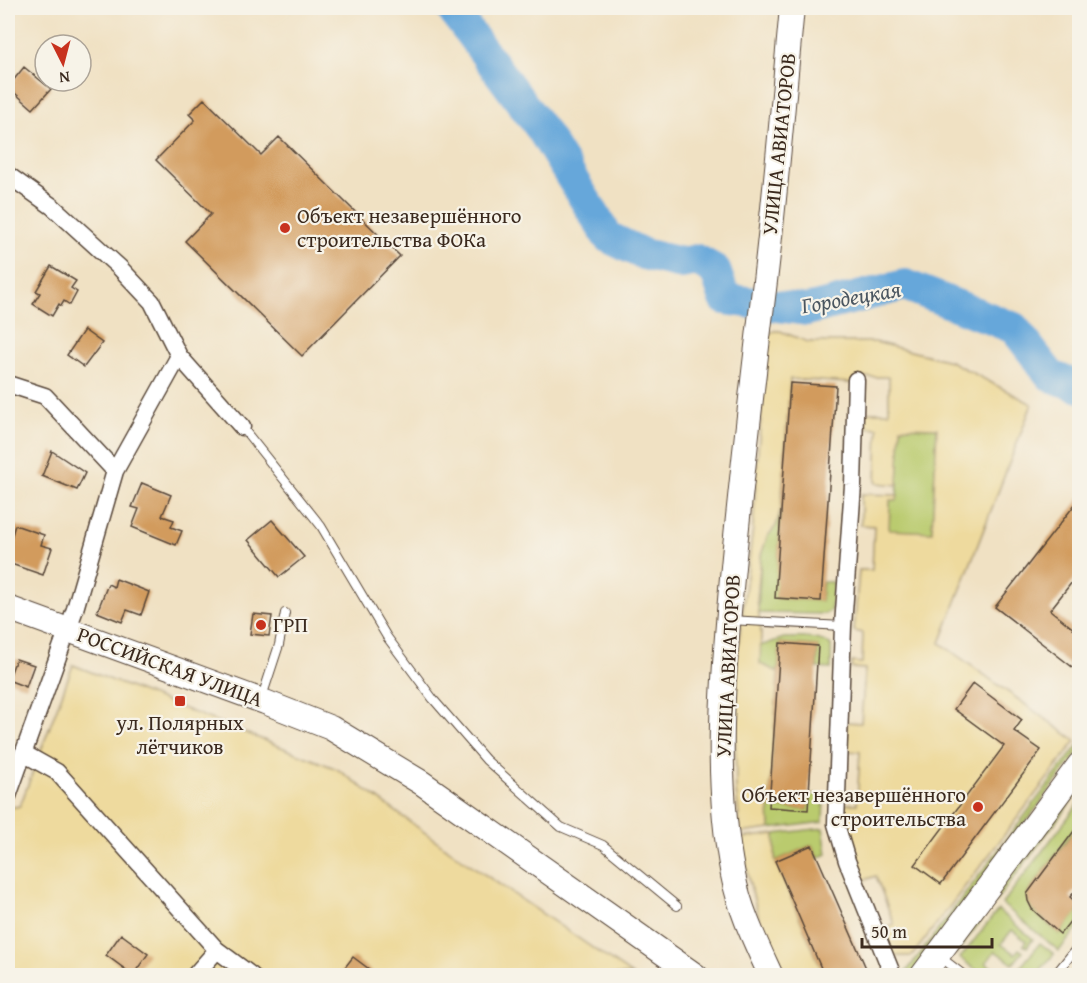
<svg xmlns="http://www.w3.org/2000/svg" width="1087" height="983" font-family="'Gentium Book Plus',serif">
  <rect width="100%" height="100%" fill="#f7f3e8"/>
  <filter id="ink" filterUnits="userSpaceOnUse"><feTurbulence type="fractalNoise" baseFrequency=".0167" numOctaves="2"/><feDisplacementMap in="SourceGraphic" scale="12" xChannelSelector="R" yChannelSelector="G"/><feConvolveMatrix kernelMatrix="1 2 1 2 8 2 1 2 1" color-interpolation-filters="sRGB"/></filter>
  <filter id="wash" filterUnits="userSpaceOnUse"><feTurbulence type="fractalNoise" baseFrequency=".008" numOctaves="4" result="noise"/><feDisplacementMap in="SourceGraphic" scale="24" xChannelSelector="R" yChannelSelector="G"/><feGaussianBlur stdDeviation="1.35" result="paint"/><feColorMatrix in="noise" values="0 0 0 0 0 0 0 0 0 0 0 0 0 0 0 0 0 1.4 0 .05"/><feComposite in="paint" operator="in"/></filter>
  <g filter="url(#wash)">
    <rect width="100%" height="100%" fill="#f0e1c3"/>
    <!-- green -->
    <path fill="#bacb6e" stroke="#7a7a46" stroke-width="1.5" d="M901 427 937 428 932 532 889 531 890 499 897 500Z
      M781 508 776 598 821 601 823 582H833L831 610 825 614 758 613 761 555 767 537 776 525Z
      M784 638C800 638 817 636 831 645V669L817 668 818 646 780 643 778 672 760 664V646Z
      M1079 744V751L911 975H904Z
      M1079 781V791L956 954 954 950Z
      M809 794 824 795 823 822 770 829 769 807 808 810Z
      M1079 803V823L1027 894C1028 912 1047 922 1060 934L1079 909V926L1059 951 1002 904Z
      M823 828 827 854 818 858 812 845 775 861V834Z
      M998 910 1033 939 1027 947 1023 945 1026 941 1012 930 1001 944 1015 954 1019 949 1023 952 1013 964 995 951 986 963 1002 975H983L960 958Z
      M1040 943 1054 954 1036 975H1014Z"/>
    <!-- sand -->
    <path fill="#eeda9e" stroke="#94825e" stroke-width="1.5" d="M774 331H780L808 342H875L950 361 1032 404 940 643 1076 741 912 956H892L880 930 894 924 876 876 862 881 846 830 843 804H857L860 752 846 751 847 722 861 723 865 669 851 668 852 662 862 663 863 633 854 631 859 570H872L874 526 861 525V494L898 495 897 500H890L889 530 932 532 937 428 901 427 898 485 876 483 878 428 864 427V412H889V377H860L850 383 790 379 781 508 776 526 767 537 761 555 757 599 761 632 760 664 778 672 769 807 770 829 741 833 736 791 735 708 737 656 753 528 758 450 769 333Z
      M73 665 337 769 449 850 632 975H8V808L20 806Z
      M775 834V861L824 975H786L759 918 749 880 742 838Z"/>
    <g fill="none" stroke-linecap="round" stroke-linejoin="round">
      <!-- river -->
      <path stroke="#66a7da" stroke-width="32" d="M451 8 542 130 608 237 643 254 681 263 697 260 715 270 725 299 807 310 905 285 1014 328 1051 376 1080 387"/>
    </g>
    <g id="blocks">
      <!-- building -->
      <path fill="#d29b5d" d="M24 67 51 89 33 109 8 87Z
        M204 99 261 155 279 137 400 256 302 356 185 241 211 214 156 160 195 120 189 114Z
        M51 266 76 281 71 288 77 292 70 305 64 301 61 306 59 304 52 316 33 304 40 293 36 291Z
        M84 330 102 343 84 367 67 355Z
        M790 383 836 386 821 601 775 598Z
        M52 451 85 473 77 490 42 476Z
        M142 483 171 495 162 516 174 520 171 527 182 531 176 545 132 527 139 509 132 507Z
        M1080 498V572L1050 610 1080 634V673L995 607Z
        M272 520 304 557 279 577 248 540Z
        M15 525 44 535 41 545 52 548 43 575 8 563V548Z
        M116 579 149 592 141 615 127 610 122 622 97 612 108 584 114 587Z
        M253 614 272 616 269 636 250 634Z
        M780 643 818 646 808 810 769 807Z
        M16 659 34 665 26 687 8 680Z
        M973 683 1022 720 1014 731 1041 750 941 884 915 865 1004 746 954 709Z
        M1080 823V886L1070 897 1080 906V909L1060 934 1032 909 1028 901 1027 894Z
        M812 845 819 861 869 975H824L775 861Z
        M121 934 148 954 133 975 106 955Z
        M353 957 377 975H339Z"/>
    </g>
  </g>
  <g filter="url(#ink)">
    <use href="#blocks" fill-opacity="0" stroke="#564537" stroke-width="1.5"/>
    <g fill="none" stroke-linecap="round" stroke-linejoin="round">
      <!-- lane casing -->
      <g stroke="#564537" stroke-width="10">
        <path id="lane" d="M242 427 321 526 387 637 433 699 486 760 561 827 603 845 677 906
          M729 620 843 626
          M261 700 279 645 285 613
          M939 956 965 976
          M1054 976 1080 944"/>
      </g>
      <!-- street casing -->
      <g stroke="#564537" stroke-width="19">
        <path id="street" d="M8 175 53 207 120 268 152 302 179 356 242 427
          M856 380 853 485 843 626 836 824 847 861 893 976
          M8 384 45 396 115 471
          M23 753 57 772 217 950 252 976
          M8 796 75 609 115 471 179 356
          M194 976 217 950"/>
      </g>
      <!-- secondary casing -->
      <g stroke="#564537" stroke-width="26">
        <path id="secondary" d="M8 608 265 702 331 728 422 783 696 976
          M771 976C756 943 740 911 733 875 715 784 722 691 730 600 738 507 749 414 760 321 774 217 782 112 792 8
          M922 976 1080 764"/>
      </g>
      <!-- lane -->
      <use href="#lane" stroke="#fff" stroke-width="8"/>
      <!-- street -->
      <use href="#street" stroke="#fff" stroke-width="16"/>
      <!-- secondary -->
      <use href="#secondary" stroke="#fff" stroke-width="24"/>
    </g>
  </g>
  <!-- markers -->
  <g fill="#c8321e" stroke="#f7f3e8" stroke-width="2">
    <circle cx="285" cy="228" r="6"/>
    <circle cx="261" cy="625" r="6"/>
    <rect x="174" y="695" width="12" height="12" rx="3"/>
    <circle cx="978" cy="807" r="6"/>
  </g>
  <g text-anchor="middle" stroke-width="4.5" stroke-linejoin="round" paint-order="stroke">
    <!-- street labels -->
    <g font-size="21" fill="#3b2a1e" stroke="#f7f3e8">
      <text transform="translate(779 144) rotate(-84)" y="7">УЛИЦА АВИАТОРОВ</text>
      <text transform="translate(728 666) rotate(-87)" y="7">УЛИЦА АВИАТОРОВ</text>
      <text transform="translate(170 667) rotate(20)" y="7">РОССИЙСКАЯ УЛИЦА</text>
    </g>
    <!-- poi labels -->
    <g font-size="21" fill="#3b2a1e" stroke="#f7f3e8" text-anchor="start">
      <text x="297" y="223">Объект незавершённого<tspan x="297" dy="24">строительства ФОКа</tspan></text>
      <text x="273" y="632">ГРП</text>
      <text x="180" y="730" text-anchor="middle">ул. Полярных<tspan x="180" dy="24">лётчиков</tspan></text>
      <text x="966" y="802" text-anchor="end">Объект незавершённого<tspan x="966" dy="24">строительства</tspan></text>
    </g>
    <!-- water labels -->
    <g font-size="22" font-style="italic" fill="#4a5660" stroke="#f7f3e8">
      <text transform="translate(851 297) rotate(-10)" y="8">Городецкая</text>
    </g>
  </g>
  <!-- margin -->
  <rect width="1087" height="983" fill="none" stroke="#f7f3e8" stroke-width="30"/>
  <!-- north arrow -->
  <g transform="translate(63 63) rotate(174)"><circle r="28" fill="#f7f3e8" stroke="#aca397" stroke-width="1.5"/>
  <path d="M0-4.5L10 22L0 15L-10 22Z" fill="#c8321e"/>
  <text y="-9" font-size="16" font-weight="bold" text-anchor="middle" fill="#3b2a1e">N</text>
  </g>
  <!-- scale -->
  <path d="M862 938v9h130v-9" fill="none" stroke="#3b2a1e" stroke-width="3"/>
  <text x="871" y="938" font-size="18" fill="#3b2a1e" stroke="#f7f3e8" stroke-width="4.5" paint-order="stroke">50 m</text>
</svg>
